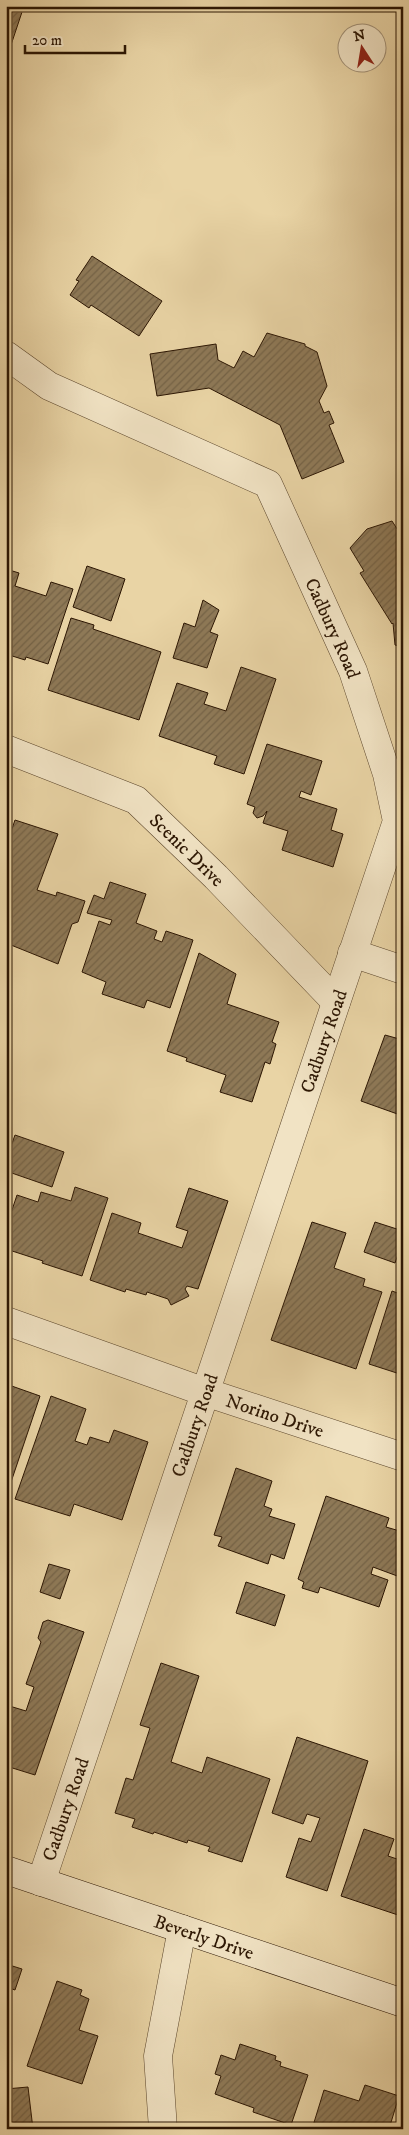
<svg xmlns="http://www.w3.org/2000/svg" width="409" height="2135" font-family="'IM FELL DW Pica',serif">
  <defs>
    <pattern id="building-hatch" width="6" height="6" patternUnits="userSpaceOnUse" patternTransform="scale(1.25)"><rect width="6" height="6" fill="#8e7957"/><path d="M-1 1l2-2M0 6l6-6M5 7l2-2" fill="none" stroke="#746246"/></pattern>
  </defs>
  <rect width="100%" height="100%" fill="#e9d4a5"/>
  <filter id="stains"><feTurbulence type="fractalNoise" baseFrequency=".004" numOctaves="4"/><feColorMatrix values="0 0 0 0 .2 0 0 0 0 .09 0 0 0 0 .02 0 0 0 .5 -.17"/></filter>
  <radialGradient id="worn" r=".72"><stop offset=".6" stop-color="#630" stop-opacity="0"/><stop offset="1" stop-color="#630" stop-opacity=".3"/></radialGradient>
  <!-- building -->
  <path fill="url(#building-hatch)" stroke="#2c1603" d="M6 6H24L6 60Z
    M92 256 162 301 139 336 91 305 89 308 70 295 79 281 76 280Z
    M267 333 305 344V346L317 352 327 386 319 401 324 413 329 411 334 423 329 425 344 462 302 479 280 425 209 388 157 396 150 354 216 344 218 360 234 368 243 351 254 357Z
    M392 521 403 538V647L395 645 393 623 392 624 360 573 364 571 350 548 367 529Z
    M87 566 125 579 111 621 73 607Z
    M6 569 19 573 15 586 46 596 51 582 73 589 48 664 26 657 25 660 6 654Z
    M203 600 219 610 210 632 218 635 207 668 173 658 184 623 195 627Z
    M71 618 94 625 93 629 161 652 139 720 48 690Z
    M241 667 276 679 244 774 214 764 217 756 159 736 177 683 208 693 204 704 226 711Z
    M267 744 322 761 311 795 301 791 299 797 337 809 331 830 343 834 333 867 282 850 288 831 263 823 267 811 263 816 257 818 253 813 255 807 247 804Z
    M15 820 58 834 37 890 56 896 57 892 85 901 78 922 72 924 58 964 6 943V846Z
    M110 882 146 894 136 923 157 931 154 939 162 942 166 931 193 940 170 1008 147 1000 144 1008 102 994 106 982 82 972 99 921 110 925 112 920 87 913 94 895 104 899Z
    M199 953 236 974 227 1004 279 1022 272 1042 276 1044 270 1064 265 1062 252 1102 220 1092 226 1075 186 1061 187 1058 167 1051Z
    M385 1035 403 1040V1116L361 1101Z
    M15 1135 64 1152 52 1187 6 1171V1160Z
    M75 1187 108 1198 82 1276 42 1263 43 1261 6 1249V1228L17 1195 38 1202 41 1192 71 1201Z
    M189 1188 228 1201 198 1289 187 1286 185 1289 189 1296 171 1305 168 1299 147 1292 146 1295 126 1289 125 1292 90 1280 112 1213 141 1223 138 1233 182 1248 188 1231 176 1227Z
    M312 1222 346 1233 334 1268 365 1279 363 1286 382 1292 356 1369 271 1340Z
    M375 1222 403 1231V1240L395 1263 364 1252Z
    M392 1291 403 1295V1375L369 1364Z
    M6 1384 40 1396 7 1494H6Z
    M51 1396 86 1409 75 1441 87 1445 90 1437 109 1443 114 1430 148 1442 122 1520 74 1504 70 1516 15 1499Z
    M236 1468 272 1481 264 1506 272 1509 269 1516 295 1524 284 1559 271 1554 268 1564 218 1546 222 1537 214 1535Z
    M326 1496 389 1518 386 1527 403 1532V1569L400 1577 373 1567 371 1574 388 1580 379 1607 320 1587 318 1593 302 1588 304 1582 298 1579Z
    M49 1564 70 1570 60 1599 40 1592Z
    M246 1582 285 1595 275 1626 236 1613Z
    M48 1620 84 1632 35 1775 6 1766V1705L26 1711 34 1687 26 1684 41 1642 38 1638 43 1622Z
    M161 1663 199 1676 171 1762 202 1773 207 1757 270 1779 242 1862 208 1851 210 1847 188 1840 187 1843 154 1832 153 1834 132 1827 135 1819 115 1813 126 1778 133 1780 150 1728 140 1725Z
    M297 1737 368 1761 327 1891 286 1877 299 1838 311 1842 320 1818 307 1814 303 1824 272 1813Z
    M364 1829 394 1839 388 1856 403 1861 401 1916 341 1896Z
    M6 1964 22 1969 15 1990 6 1987Z
    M57 1981 82 1990 80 1995 89 1999 79 2030 98 2036 82 2084 27 2066Z
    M240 2044 276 2056 275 2060 281 2062 280 2066 308 2075 291 2125 253 2112 254 2108 215 2094 221 2076 215 2074 221 2055 235 2060Z
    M365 2085 399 2096 389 2129H312L324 2090 359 2101Z
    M28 2087 33 2129H6V2089Z"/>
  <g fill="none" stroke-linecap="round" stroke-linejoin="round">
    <!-- street casing -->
    <g stroke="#5b462c" stroke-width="29">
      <g id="street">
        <path id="s1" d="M6 355 49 386 268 484 353 671 387 774 397 821 41 1882"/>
        <path id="s2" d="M6 749 136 800 216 877 336 1002"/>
        <path d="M352 953 403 970"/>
        <path id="s3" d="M6 1321 205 1392 403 1457"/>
        <path d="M163 2129 158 2056 182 1929"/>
      </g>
    </g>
    <!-- secondary casing -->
    <g stroke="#2c1603" stroke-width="29">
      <g id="secondary">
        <path id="s4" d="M6 1870 403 2003"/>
      </g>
    </g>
    <!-- street -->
    <use href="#street" stroke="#f1e3c4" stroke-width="28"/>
    <!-- secondary -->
    <use href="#secondary" stroke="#f1e3c4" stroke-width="28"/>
  </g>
  <g text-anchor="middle" stroke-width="4" stroke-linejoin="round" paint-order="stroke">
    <!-- street labels -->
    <g font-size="19" fill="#2c1603" stroke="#f1e3c4">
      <text dy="7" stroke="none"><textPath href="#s1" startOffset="451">Cadbury Road</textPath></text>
      <text dy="7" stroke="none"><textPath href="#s2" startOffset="211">Scenic Drive</textPath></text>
      <text transform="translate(323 1041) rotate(-71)" y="7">Cadbury Road</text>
      <text dy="7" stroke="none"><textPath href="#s3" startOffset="285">Norino Drive</textPath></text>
      <text transform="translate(194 1425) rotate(-71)" y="7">Cadbury Road</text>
      <text transform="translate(65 1809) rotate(-71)" y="7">Cadbury Road</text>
      <text dy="7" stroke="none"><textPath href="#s4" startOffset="209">Beverly Drive</textPath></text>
    </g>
  </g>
  <!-- margin -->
  <rect width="409" height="2135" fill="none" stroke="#e9d4a5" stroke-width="25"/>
  <rect x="8" y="8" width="394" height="2120" fill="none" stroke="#2c1603" stroke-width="2.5"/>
  <rect x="12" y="12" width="384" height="2110" fill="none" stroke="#2c1603"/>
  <!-- north arrow -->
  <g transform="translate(362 48) rotate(348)"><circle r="24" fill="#f1e3c4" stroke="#a29177"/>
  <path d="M0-4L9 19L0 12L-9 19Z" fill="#8f2418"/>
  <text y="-8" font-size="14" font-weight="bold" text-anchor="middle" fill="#2c1603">N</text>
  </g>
  <!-- scale -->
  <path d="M25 45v8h100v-8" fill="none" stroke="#2c1603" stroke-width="2.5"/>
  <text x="32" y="45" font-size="15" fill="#2c1603" stroke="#f1e3c4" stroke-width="4" paint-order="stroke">20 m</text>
  <rect width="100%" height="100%" filter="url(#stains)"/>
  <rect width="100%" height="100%" fill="url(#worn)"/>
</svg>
